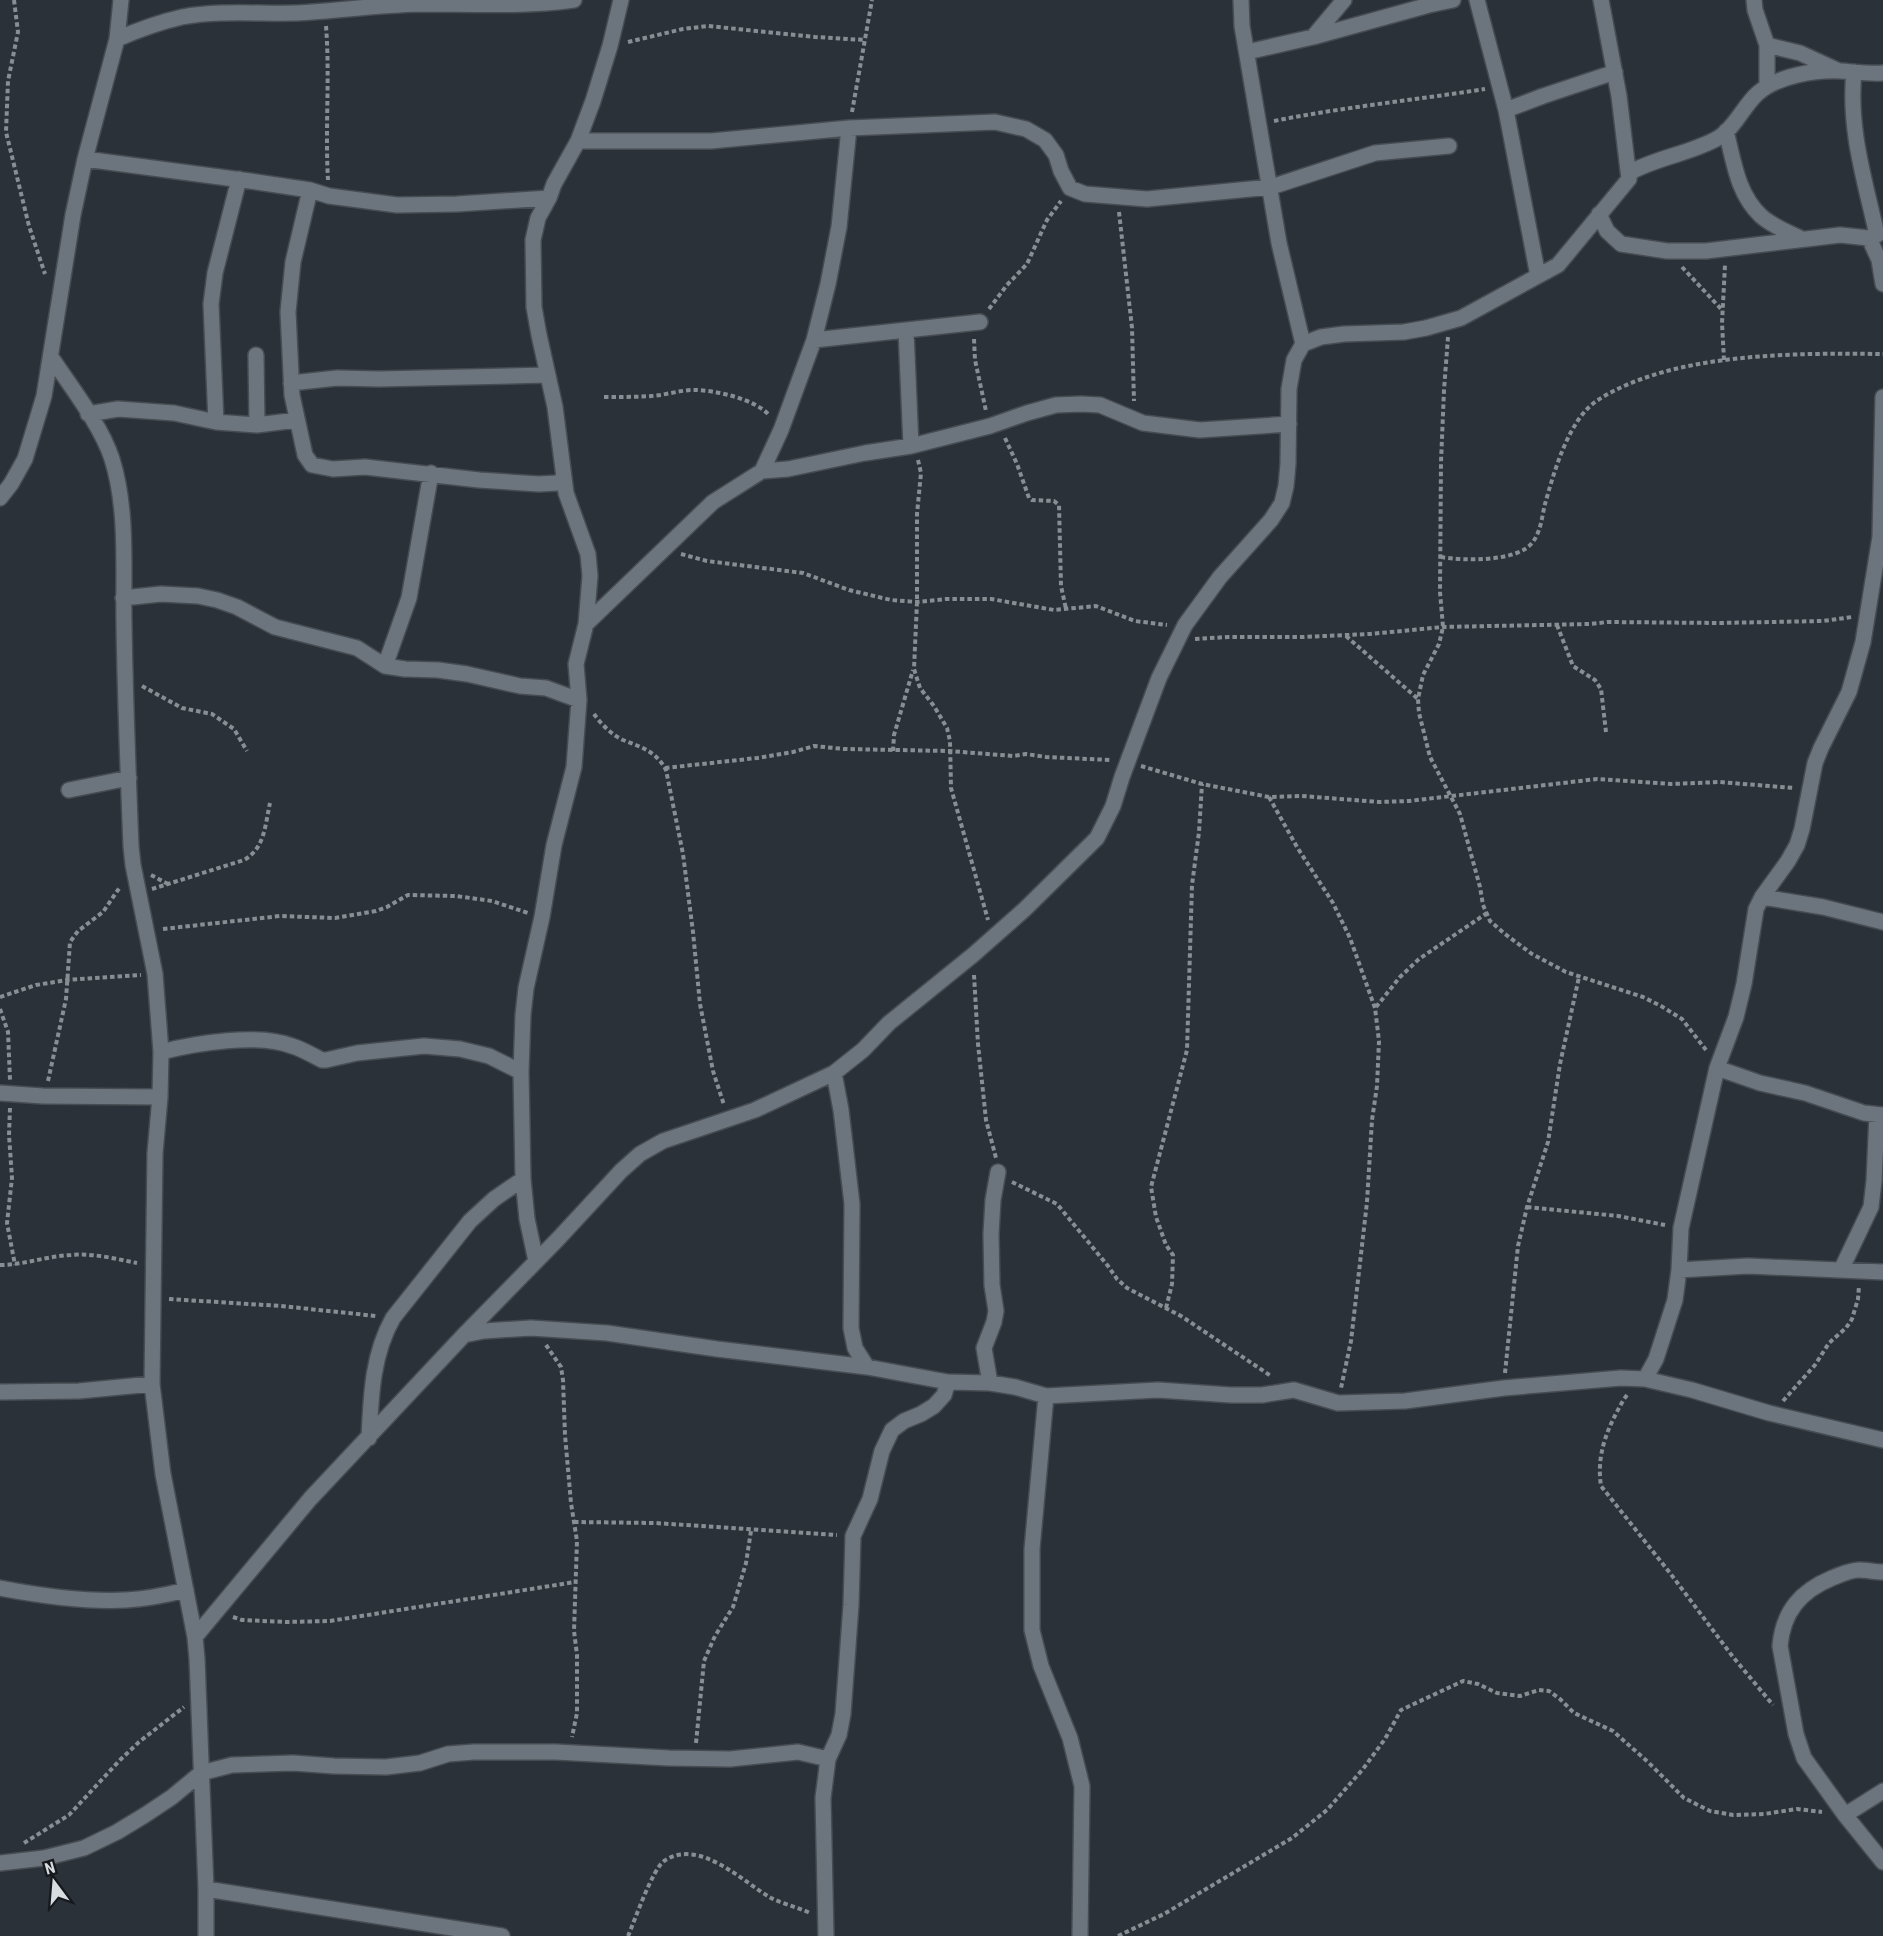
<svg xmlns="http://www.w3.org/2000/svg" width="1883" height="1936" font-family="'Roboto Condensed',sans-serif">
  <rect width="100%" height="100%" fill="#2a3138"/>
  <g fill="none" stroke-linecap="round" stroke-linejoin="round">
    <!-- street casing -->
    <g stroke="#464c51" stroke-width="18">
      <path id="street" d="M1241 0 1242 26 1279 243 1303 344
        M1477 0 1506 110 1538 276
        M1601 0 1619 96 1629 179
        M1754 0 1755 10 1767 45V86
        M1313 37 1344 0
        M117 39C138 30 160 22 182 17 219 10 259 14 296 13 337 11 378 5 419 4 471 4 523 7 574 0
        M1767 45 1800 53 1839 71
        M1247 52 1313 37 1429 5 1453 0
        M1854 72C1848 128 1865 181 1877 235
        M1506 110 1543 96 1615 72
        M1726 131C1734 162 1737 193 1761 216 1772 226 1788 232 1802 239
        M578 141H711L849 128 995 122 1026 129 1045 140 1056 155 1061 171 1070 188 1085 194 1147 199 1271 187 1375 153 1449 146
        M85 159 250 181 310 190 329 196 397 205 457 204 549 198
        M310 190 293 262 288 312 292 395 305 455 312 465 333 469 365 467 479 480 539 484 557 483 564 478
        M1599 214 1607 231 1621 244 1667 251H1706L1840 235 1869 238 1879 260 1883 284
        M906 331 911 446
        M814 340 980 322
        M256 355 257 425
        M51 357C71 387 101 425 112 459 128 510 123 569 124 622 125 697 128 771 131 846L133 865 155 974 161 1052 160 1097 155 1153 152 1384 163 1474 195 1637 197 1659 206 1889V1936
        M291 383 337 378 379 379 547 375
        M88 414 118 409 174 413 216 422 257 425 297 420
        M216 422 211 304 215 273 239 179
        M762 471 781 430 814 340 828 284 839 227 849 128
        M0 498 11 484 25 459 44 396 73 215 85 159 117 39 121 0
        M123 598 161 594 198 596 217 600 237 607 275 627 357 648 385 666 405 669 438 670 467 674 520 686 546 688 579 700
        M586 624 713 502 762 471 788 469 865 453 911 446 990 426 1027 413 1056 405 1081 404 1100 405 1143 423 1200 430 1289 424
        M385 666 409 598 431 473
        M69 790 129 778
        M1762 897 1823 907 1883 922
        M161 1052C196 1043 258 1033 292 1046 302 1049 312 1055 322 1060H326L357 1053 424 1046 460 1049 489 1056 521 1072
        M1717 1068 1760 1083 1805 1093 1864 1113 1883 1115
        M834 1073 841 1110 852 1204 851 1328 855 1348 867 1367
        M0 1093 43 1096 160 1097
        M536 1261 527 1219 523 1179 521 1072 523 1015 526 988 542 917 554 845 574 767 579 700 576 664 586 624 590 576 588 554 566 493 555 407 539 335 534 307 533 240 538 218 549 198 554 184 578 141 593 101 610 46 621 0
        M1679 1270 1748 1266 1883 1272
        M1841 1270 1871 1207 1874 1181 1877 1115
        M464 1335 484 1331 531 1328 607 1333 717 1349 867 1367 948 1382 990 1383 1015 1387 1046 1396 1158 1390 1231 1395H1262L1294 1390 1338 1403 1405 1401 1504 1388 1621 1378 1645 1379 1692 1390 1769 1413 1883 1440
        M1645 1379 1656 1359 1675 1300 1679 1270 1681 1228 1717 1068 1736 1017 1744 984 1756 909 1762 897 1788 861 1797 845 1802 829 1815 763 1821 748 1849 692 1863 642 1880 537 1883 397
        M990 1383 984 1348 994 1322 996 1311 992 1285 991 1234 993 1200 998 1172
        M0 1392 79 1391 152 1384
        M1046 1396 1032 1549V1630L1041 1666 1070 1738 1082 1786 1080 1936
        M369 1438C371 1397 372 1355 393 1318L470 1221 494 1199 523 1179
        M1883 1572C1875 1572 1867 1570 1859 1570 1850 1570 1840 1575 1832 1578 1801 1591 1783 1611 1780 1646L1796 1734 1804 1758 1845 1815 1883 1862
        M0 1588C37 1595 89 1602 126 1600 147 1599 166 1595 186 1590
        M195 1637 310 1499 464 1335 558 1239 621 1171 640 1154 663 1141 755 1110 834 1073 863 1050 889 1023 973 955 1024 910 1097 838 1113 806 1122 777 1159 678 1185 625 1220 577 1271 520 1282 503 1286 486 1288 464 1289 389 1294 360 1303 344 1321 337 1344 334 1404 332 1426 328 1461 318 1558 265 1629 179V173C1657 157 1690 154 1718 138 1735 128 1744 105 1758 93 1779 75 1815 70 1841 71 1855 72 1869 74 1883 73
        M1845 1815 1883 1791
        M0 1863 44 1858 84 1848 117 1832 145 1815 172 1797 201 1773 232 1765 293 1763 334 1766 386 1767 420 1763 448 1754 474 1752H556L669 1758 730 1759 798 1752 828 1759
        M206 1889 502 1936
        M826 1936 823 1798 828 1759 839 1735 843 1714 851 1605 853 1536 870 1499 882 1451 892 1430 904 1421 921 1414 934 1406 944 1395 948 1382"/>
    </g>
    <!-- path -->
    <path stroke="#888e93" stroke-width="4" stroke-dasharray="4.5 3" stroke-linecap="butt" d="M14 0 18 32 8 81 6 132 29 226 45 274
      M326 26C330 77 325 128 328 180
      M628 42 683 29 708 26 815 37 865 40
      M852 112 872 0
      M1274 121C1344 107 1415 100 1485 89
      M1119 212 1132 328 1134 401
      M1682 267 1722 310
      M989 309 1007 285 1027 264 1047 220 1061 201
      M1448 337 1444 390 1441 462 1440 592 1443 627 1439 644 1423 675 1418 699 1419 713 1430 757 1460 814 1480 887 1483 905 1490 921 1505 934 1532 954 1566 972 1643 997 1661 1006 1682 1019 1706 1050
      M974 339 975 360 986 411
      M1724 360 1722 323 1725 265
      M604 397C620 397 636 397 652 396 666 395 680 390 694 390 715 390 755 399 769 415
      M1005 438 1017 464 1029 498 1032 500 1054 501 1059 505 1061 586 1066 609
      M918 460 921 473 917 514V602L914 669 920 688 934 706 947 728 950 741 951 788 988 920
      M681 554 707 561 803 573 849 590 891 600 917 602 946 599H991L1054 610 1096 606 1135 621 1167 625
      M1441 557C1463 561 1517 562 1532 543 1541 532 1542 516 1545 504 1554 472 1569 418 1598 400 1673 352 1796 353 1883 354
      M1557 625 1573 666 1595 680 1601 689 1606 732
      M1346 636 1418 699
      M1195 639 1228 637H1302L1370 634 1443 627 1590 624 1607 622 1719 623 1823 621 1852 617
      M142 686 182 708 212 714 234 729 247 751
      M594 714C601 724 612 735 623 740 641 747 656 751 666 770L683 854 693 932 700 1004 713 1071 724 1105
      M893 751 894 735 913 670
      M1141 766 1202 784 1269 797 1302 796 1379 802 1409 801 1597 779 1671 784 1719 782 1794 788
      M665 768 757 758 793 752 814 746 844 749 949 751 1013 756 1026 754 1046 757 1110 760
      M1269 797 1297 847 1333 903 1350 938 1375 1008 1379 1041 1377 1086 1372 1120 1367 1202 1351 1341 1341 1388
      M151 875 168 884
      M152 889 244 860C265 848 265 825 270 803
      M163 929 280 916 335 918 376 911 387 907 408 895 456 896 492 901 528 913
      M974 975 978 1044 986 1120 996 1158
      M0 997 36 985 67 980 141 975
      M1376 1007 1400 977 1419 959 1487 913
      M0 1009 8 1032 10 1080
      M48 1081 66 999 70 942 78 931 103 912 120 887
      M10 1108 9 1135 12 1178 7 1223 15 1265
      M1012 1182 1057 1204 1108 1266 1117 1279 1127 1288 1181 1316 1271 1376
      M1527 1207 1618 1216 1665 1225
      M0 1265C24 1265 47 1256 71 1255 94 1253 116 1259 137 1263
      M169 1299 281 1306 376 1316
      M1166 1308 1172 1284 1173 1255 1166 1245 1156 1217 1151 1187 1187 1050 1192 885 1199 832 1202 784
      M546 1345 561 1367 563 1380 565 1435 571 1503 577 1541 574 1631 577 1655V1713L572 1737
      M1505 1373 1518 1246 1527 1207 1548 1142 1560 1064 1579 977
      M1627 1395 1624 1399C1608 1427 1596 1453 1601 1486L1670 1573 1733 1657 1773 1705
      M1783 1401 1815 1365 1829 1343 1846 1328 1852 1319 1858 1299 1859 1286
      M574 1522 655 1523 837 1535
      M233 1617 242 1620 286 1622 330 1621 575 1582
      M696 1743 704 1661 715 1636 733 1607 746 1563 751 1531
      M24 1843 69 1815 120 1760 139 1742 184 1707
      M628 1936C635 1920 652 1870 664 1861 699 1837 743 1882 771 1898 783 1904 797 1907 810 1913
      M1118 1936 1164 1914 1292 1838 1327 1810 1363 1769 1385 1739 1401 1710 1463 1681 1478 1684 1497 1693 1520 1696 1539 1690 1549 1691 1560 1699 1574 1713 1613 1731 1649 1763 1684 1798 1710 1811 1733 1815 1764 1814 1797 1809 1822 1812"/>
    <!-- street -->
    <use href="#street" stroke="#6c747d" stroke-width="15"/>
  </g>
  <!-- north arrow -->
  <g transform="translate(54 1882) rotate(344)" stroke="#15181c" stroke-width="4.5" paint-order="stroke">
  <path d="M0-4.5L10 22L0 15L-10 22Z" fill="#d7dce0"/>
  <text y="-9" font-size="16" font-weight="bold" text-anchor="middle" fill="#d7dce0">N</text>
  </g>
</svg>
